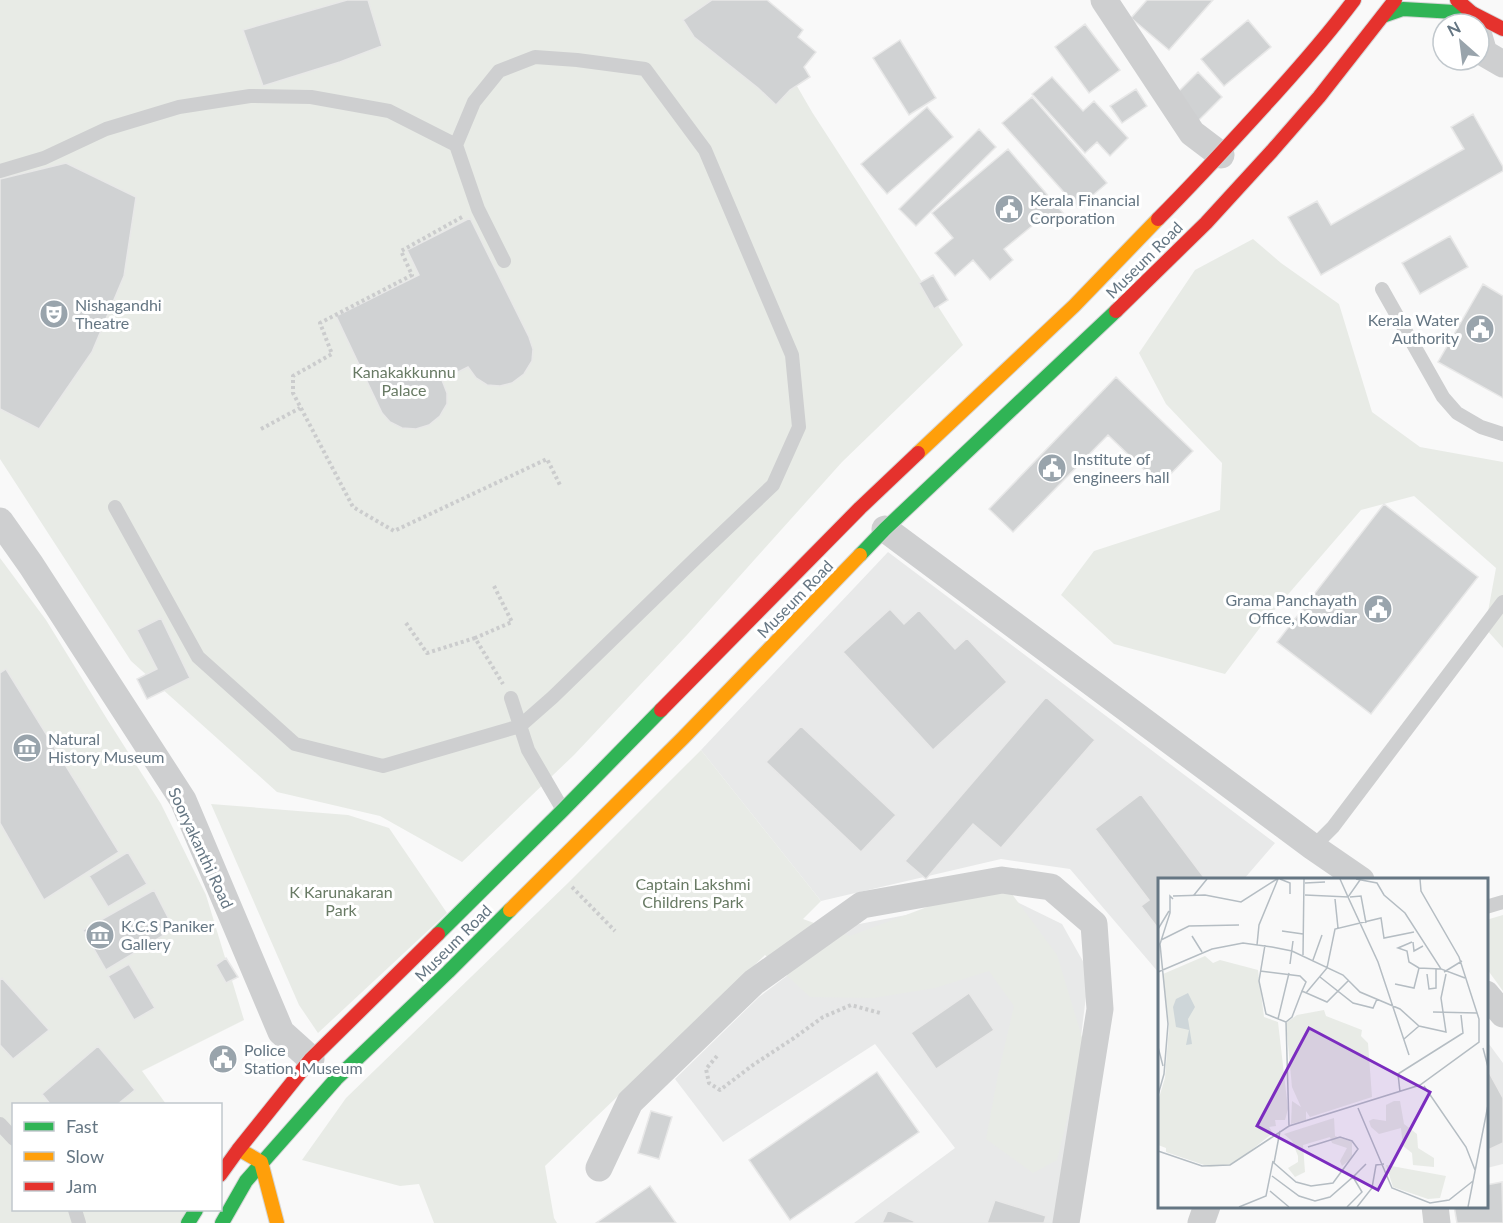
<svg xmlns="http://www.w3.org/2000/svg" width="1503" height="1223" font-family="Lato,sans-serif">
  <rect width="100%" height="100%" fill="#f9f9f9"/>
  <!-- built -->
  <path fill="#e8e9e9" d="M888 552 1275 843 1244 879 1160 880 1159 973 1070 869 1001 859 821 901 701 750Z
    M1005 896 1062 924 1089 972 1058 1223H854L955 1148 875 1044 723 1142 675 1079 759 997 854 925Z
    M1486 1040 1503 1063V1164L1487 1168Z"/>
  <!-- green -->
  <path fill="#e8ebe6" d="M0 0H747L812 112 963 345 842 462 687 635 574 755 462 862 380 816 277 792 131 661 0 459Z
    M1253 239 1281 263 1339 304 1372 412 1420 447 1503 462V648L1485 628 1496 568 1414 496 1361 510 1265 621 1225 674 1114 644 1061 595 1094 551 1220 510 1222 463 1166 404 1139 353 1195 270Z
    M0 558 46 620 107 719 161 804 206 895 244 1020 142 1071 166 1104H14V1210H190L182 1223H0Z
    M701 750 821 901 803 919 850 936 959 895 1009 890 1057 955 1085 1047 1057 1160 1033 1173 986 1139 998 1075 1014 1006 989 971 935 988 873 998 810 997 765 955 545 1166 554 1218 557 1223H434L419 1184 400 1186 302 1160 346 1098 568 883Z
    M211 804 348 815 389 828 447 913 318 1033 299 1005Z
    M1503 915V991L1487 969 1486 920Z"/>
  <!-- building -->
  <path fill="#d0d2d3" stroke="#e8e8e8" stroke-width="1.5" d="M347 0H368L382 46 340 62 263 86 243 30Z
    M712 0H767L803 30 798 37 816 52 804 67 810 77 790 90 776 105 758 88 694 37 683 20Z
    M1147 0H1213L1169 50 1131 18Z
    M1248 20 1271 47 1224 86 1201 59Z
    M1085 24 1120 70 1089 93 1055 47Z
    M900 40 936 98 909 115 873 58Z
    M1198 72 1222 97 1198 121 1174 96Z
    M1052 77 1083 111 1094 101 1128 138 1110 156 1097 142 1085 153 1032 94Z
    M1136 89 1147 106 1122 123 1110 106Z
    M1032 97 1107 183 1078 208 1002 123Z
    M927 107 953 137 887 194 861 164Z
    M1473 114 1503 167V171L1321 275 1288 217 1317 201 1331 225 1464 149 1451 127Z
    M979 129 996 147 916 226 899 209Z
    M1008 149 1063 213 1049 225 1043 217 1004 249 1013 260 990 280 973 260 955 276 935 253 953 238 932 213Z
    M66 163 136 197 124 276 92 352 39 429 0 409V179Z
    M470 218 529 337 533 349 532 361 524 374 512 383 500 386 487 385 476 378 468 367 442 380 447 393V404L440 416 429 425 416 429 402 428 390 422 382 413 336 316 419 275 407 250Z
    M1450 236 1468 267 1420 294 1402 263Z
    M933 275 948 300 934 309 919 283Z
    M1483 284 1503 296V398L1438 362Z
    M1116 377 1193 451 1160 485 1108 435 1013 532 989 509Z
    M1384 504 1478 577 1371 714 1277 642Z
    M890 609 904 624 919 610 955 649 967 638 1007 682 933 750 843 652Z
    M161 618 190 678 147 699 137 679 157 669 137 630Z
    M6 669 119 852 44 900 0 823V673Z
    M1046 697 1095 740 1001 848 973 824 926 879 905 861Z
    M801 726 896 815 861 852 766 762Z
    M1141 794 1206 880H1160V931L1141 906 1149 900 1095 829Z
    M128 852 147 884 108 907 89 876Z
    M154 890 174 929 106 970 83 930Z
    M226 958 238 977 226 983 216 965Z
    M129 964 155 1008 134 1020 108 976Z
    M2 978 49 1030 13 1059 0 1045V980Z
    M969 993 994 1030 936 1069 911 1033Z
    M98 1046 135 1090 118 1104H50L42 1094Z
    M1486 1067 1503 1098V1143L1486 1151Z
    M877 1072 919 1132 790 1220 749 1160Z
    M651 1111 672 1117 659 1159 638 1153Z
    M1502 1182 1503 1223H1457L1454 1206H1486V1185Z
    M650 1186 676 1223H596Z
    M995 1200 1046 1216 1044 1223H987Z
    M888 1210 914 1221V1223H882Z"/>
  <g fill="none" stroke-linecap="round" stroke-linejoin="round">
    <!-- fast casing -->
    <g stroke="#d5d6d7" stroke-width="16">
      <path id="fast" d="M1383 16 1403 9 1472 13
        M860 555 885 529 1116 311
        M438 934 563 810 661 710
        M188 1223 196 1210
        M222 1223 246 1181 336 1079 448 972 510 910"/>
    </g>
    <!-- slow casing -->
    <g stroke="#d5d6d7" stroke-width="16">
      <path id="slow" d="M918 453 1074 306 1158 219
        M510 910 683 738 860 555
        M240 1150 261 1162 277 1223"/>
    </g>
    <!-- jam casing -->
    <g stroke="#d5d6d7" stroke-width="16">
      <path id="jam" d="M1457 0 1472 13 1503 29
        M1158 219C1199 178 1238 135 1277 92 1304 62 1330 32 1354 0
        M1116 311 1206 223 1272 151 1319 97 1395 0
        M661 710 860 508 918 453
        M220 1175 238 1150 311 1059 438 934"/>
    </g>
    <!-- path -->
    <path stroke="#cbcccd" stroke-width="4" stroke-dasharray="3 3" stroke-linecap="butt" d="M462 217 401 251 412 275 320 323 332 354 293 376V393L353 507 394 531 547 459 560 485
      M261 429 300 408
      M494 586 512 622 475 638 503 684
      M406 623 427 653 475 638
      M572 887 615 931
      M717 1056 706 1069 709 1083 720 1090 753 1065 794 1038 823 1017 851 1005 880 1013"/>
    <!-- lane -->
    <path stroke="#cecfd0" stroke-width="14" d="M0 171 44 158 106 129 179 107 250 96 311 97 389 111 456 145
      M1382 289 1443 397 1457 413 1481 427 1503 434
      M115 507 198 657 295 744 383 766 520 726 553 697 695 559 773 485 799 427 792 355 705 150 645 69 577 60 535 57 499 71 474 102 456 145 478 209 504 261
      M511 698 528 750 563 810
      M1313 847 1333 827 1503 602
      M1486 907 1503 902
      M0 1124 14 1139
      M75 1210 79 1223"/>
    <!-- street -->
    <path stroke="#cecfd0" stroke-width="27" d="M1104 0 1192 133 1221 155
      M1479 36 1484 53 1503 64
      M0 521 31 565 183 800 281 1032 311 1059
      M885 529 1313 847 1361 880
      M1486 994 1503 1014
      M599 1168 630 1102 754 982 862 905 1002 880 1051 887 1094 924 1100 1009 1066 1223
      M1435 1206 1437 1223
      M1201 1223 1207 1206"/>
    <!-- fast -->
    <use href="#fast" stroke="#30b455" stroke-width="14"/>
    <!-- slow -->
    <use href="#slow" stroke="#ff9f0a" stroke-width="14"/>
    <!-- jam -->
    <use href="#jam" stroke="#e5322d" stroke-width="14"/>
  </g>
  <!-- icons -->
  <defs>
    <g id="civic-disc" transform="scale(1.5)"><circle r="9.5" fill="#99a4ac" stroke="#fff"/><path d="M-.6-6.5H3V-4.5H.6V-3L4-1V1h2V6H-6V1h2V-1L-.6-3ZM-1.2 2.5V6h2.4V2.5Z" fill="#fff"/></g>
    <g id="theatre-disc" transform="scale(1.5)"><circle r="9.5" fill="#99a4ac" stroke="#fff"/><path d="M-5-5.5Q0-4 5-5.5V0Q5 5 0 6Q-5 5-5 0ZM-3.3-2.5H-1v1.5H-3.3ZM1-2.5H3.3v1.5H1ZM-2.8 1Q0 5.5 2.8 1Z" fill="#fff"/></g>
    <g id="museum-disc" transform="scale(1.5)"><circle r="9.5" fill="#99a4ac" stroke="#fff"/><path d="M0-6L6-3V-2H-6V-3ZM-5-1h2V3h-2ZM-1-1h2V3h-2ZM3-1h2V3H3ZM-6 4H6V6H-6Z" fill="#fff"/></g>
  </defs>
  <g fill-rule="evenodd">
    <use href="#civic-disc" x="1009" y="209"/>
    <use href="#theatre-disc" x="54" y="314"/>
    <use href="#civic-disc" x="1480" y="329"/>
    <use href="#civic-disc" x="1052" y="468"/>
    <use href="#civic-disc" x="1378" y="609"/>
    <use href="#museum-disc" x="27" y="748"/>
    <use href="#museum-disc" x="100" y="935"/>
    <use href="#civic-disc" x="223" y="1059"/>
  </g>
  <g text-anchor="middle" stroke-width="6" stroke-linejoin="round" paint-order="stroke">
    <!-- poi labels -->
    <g font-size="16" fill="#657683" stroke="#fff" text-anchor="start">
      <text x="1030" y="206">Kerala Financial<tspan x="1030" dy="18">Corporation</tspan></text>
      <text x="75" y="311">Nishagandhi<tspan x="75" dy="18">Theatre</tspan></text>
      <text x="1459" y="326" text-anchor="end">Kerala Water<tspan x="1459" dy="18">Authority</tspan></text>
      <text x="1073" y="465">Institute of<tspan x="1073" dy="18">engineers hall</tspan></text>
      <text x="1357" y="606" text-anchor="end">Grama Panchayath<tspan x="1357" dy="18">Office, Kowdiar</tspan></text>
      <text x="48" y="745">Natural<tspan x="48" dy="18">History Museum</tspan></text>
      <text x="121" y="932">K.C.S Paniker<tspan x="121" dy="18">Gallery</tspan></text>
      <text x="244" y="1056">Police<tspan x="244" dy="18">Station, Museum</tspan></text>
    </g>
    <!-- street labels -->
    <g font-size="16" fill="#657683" stroke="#fff">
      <text transform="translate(1144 260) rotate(-45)" y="6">Museum Road</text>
      <text transform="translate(795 599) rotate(-46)" y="6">Museum Road</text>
      <text transform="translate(201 848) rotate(65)" y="6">Sooryakanthi Road</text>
      <text transform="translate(453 943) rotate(-45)" y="6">Museum Road</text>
    </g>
    <!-- park labels -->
    <g font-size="16" fill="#687a64" stroke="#fff">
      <text x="404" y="378">Kanakakkunnu<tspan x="404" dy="18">Palace</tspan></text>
      <text x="693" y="890">Captain Lakshmi<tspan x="693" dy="18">Childrens Park</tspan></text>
      <text x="341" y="898">K Karunakaran<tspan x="341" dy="18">Park</tspan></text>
    </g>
  </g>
  <!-- overview -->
  <g transform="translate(1158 878)">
    <rect width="330" height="330" fill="#f9f9f9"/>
    <path d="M47 78 55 85 62 82 100 92 106 139 120 144 130 231 127 242H117L118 248 111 249 115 255 82 281 72 287 52 289 8 274V270L0 267V223L7 200 11 148 5 96ZM166 132 168 138 204 152 203 158 210 165 214 219 152 239 148 233V242L133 246 134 223 143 229 134 209 128 145 139 137ZM236 223H242L246 246 259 256 260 270 276 280V289L255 287 254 275 245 268 243 250 221 256 213 249 211 243 215 241 228 243V227ZM176 240 177 258 194 264V280L184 288 182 283 189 270 174 265 172 259 145 267 147 294 137 299 130 290 140 284V278L134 263 126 256ZM228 287 288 298 282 320 270 321 235 309Z" fill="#e8ebe6"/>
    <path d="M30 115 37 129 30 141 34 166 28 167 31 152 18 149 15 129 18 121Z" fill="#ced6d9"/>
    <path fill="none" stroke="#b5bdc3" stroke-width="1.5" d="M122 1 132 5V16M198 1 219 5 226 17 247 35 283 91 307 100M202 2 190 19 220 84 251 177M147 5 167 4M36 17 49 1M147 17 190 19 182 1M15 18 47 17 83 24 119 1M192 19 203 18 208 45M177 21 180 50M0 51 11 33M124 53 145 56M34 58 44 74M3 62 31 48 81 47M254 64 240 70 249 73 251 84 261 90M255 64 256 73 265 68M99 67 101 47 120 1M107 67 101 103 108 136 128 144 131 248M145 77 146 1M155 82 164 57M132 86 135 63M102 93 142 98 148 104 144 113M0 94 54 71 85 65 114 69 134 73 185 97 202 114 242 131 261 148 288 154 283 120 288 96M286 94 304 83M269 96 271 111 278 110V91M162 99 195 125 215 130 219 121M237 106 256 110 261 90 283 91M148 115 169 90 177 51 223 40 226 60 256 54M275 134 319 135M120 141 131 95M128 144 134 139 144 113 169 124 191 102M246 161 261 148M0 169 5 188M325 170 330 189M266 208 308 269 317 292M242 214 240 196 305 155 303 137M0 217 6 196 10 146 2 66 12 35V18L15 21M200 230 234 310 272 325 291 322 315 303M122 253 116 285 138 304 153 308 175 305 200 271 194 263 182 259 150 269M0 273 44 288 72 287 131 248 262 207 321 164V141L301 79 263 13 262 1M114 298 141 318 157 323 172 319 195 299 204 314 189 329M195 299 208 286M112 313 131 329M81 329 108 318 115 283M199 329 214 310 218 287 226 286M310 329 330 227"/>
    <path fill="#7b2cbf" fill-opacity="0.15" stroke="#7b2cbf" stroke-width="3" d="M151 150 272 214 220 312 99 248Z"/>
    <rect width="330" height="330" fill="none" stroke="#657683" stroke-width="3"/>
  </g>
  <!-- legend -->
  <rect x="12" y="1103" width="210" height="108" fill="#ffffff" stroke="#c1c8cd" stroke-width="1.5"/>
  <rect x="24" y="1122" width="30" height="9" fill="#30b455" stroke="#c1c8cd" stroke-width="1.5"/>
  <text x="66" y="1133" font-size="18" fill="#657683">Fast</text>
  <rect x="24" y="1152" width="30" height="9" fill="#ff9f0a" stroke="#c1c8cd" stroke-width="1.5"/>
  <text x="66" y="1163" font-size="18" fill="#657683">Slow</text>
  <rect x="24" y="1182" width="30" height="9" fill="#e5322d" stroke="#c1c8cd" stroke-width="1.5"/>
  <text x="66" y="1193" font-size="18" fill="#657683">Jam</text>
  <!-- north arrow -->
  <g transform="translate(1461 42) rotate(332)"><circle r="28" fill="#ffffff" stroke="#c1c8cd" stroke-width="1.5"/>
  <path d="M0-4.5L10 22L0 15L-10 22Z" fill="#99a4ac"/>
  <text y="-9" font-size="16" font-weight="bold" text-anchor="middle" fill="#657683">N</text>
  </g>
</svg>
